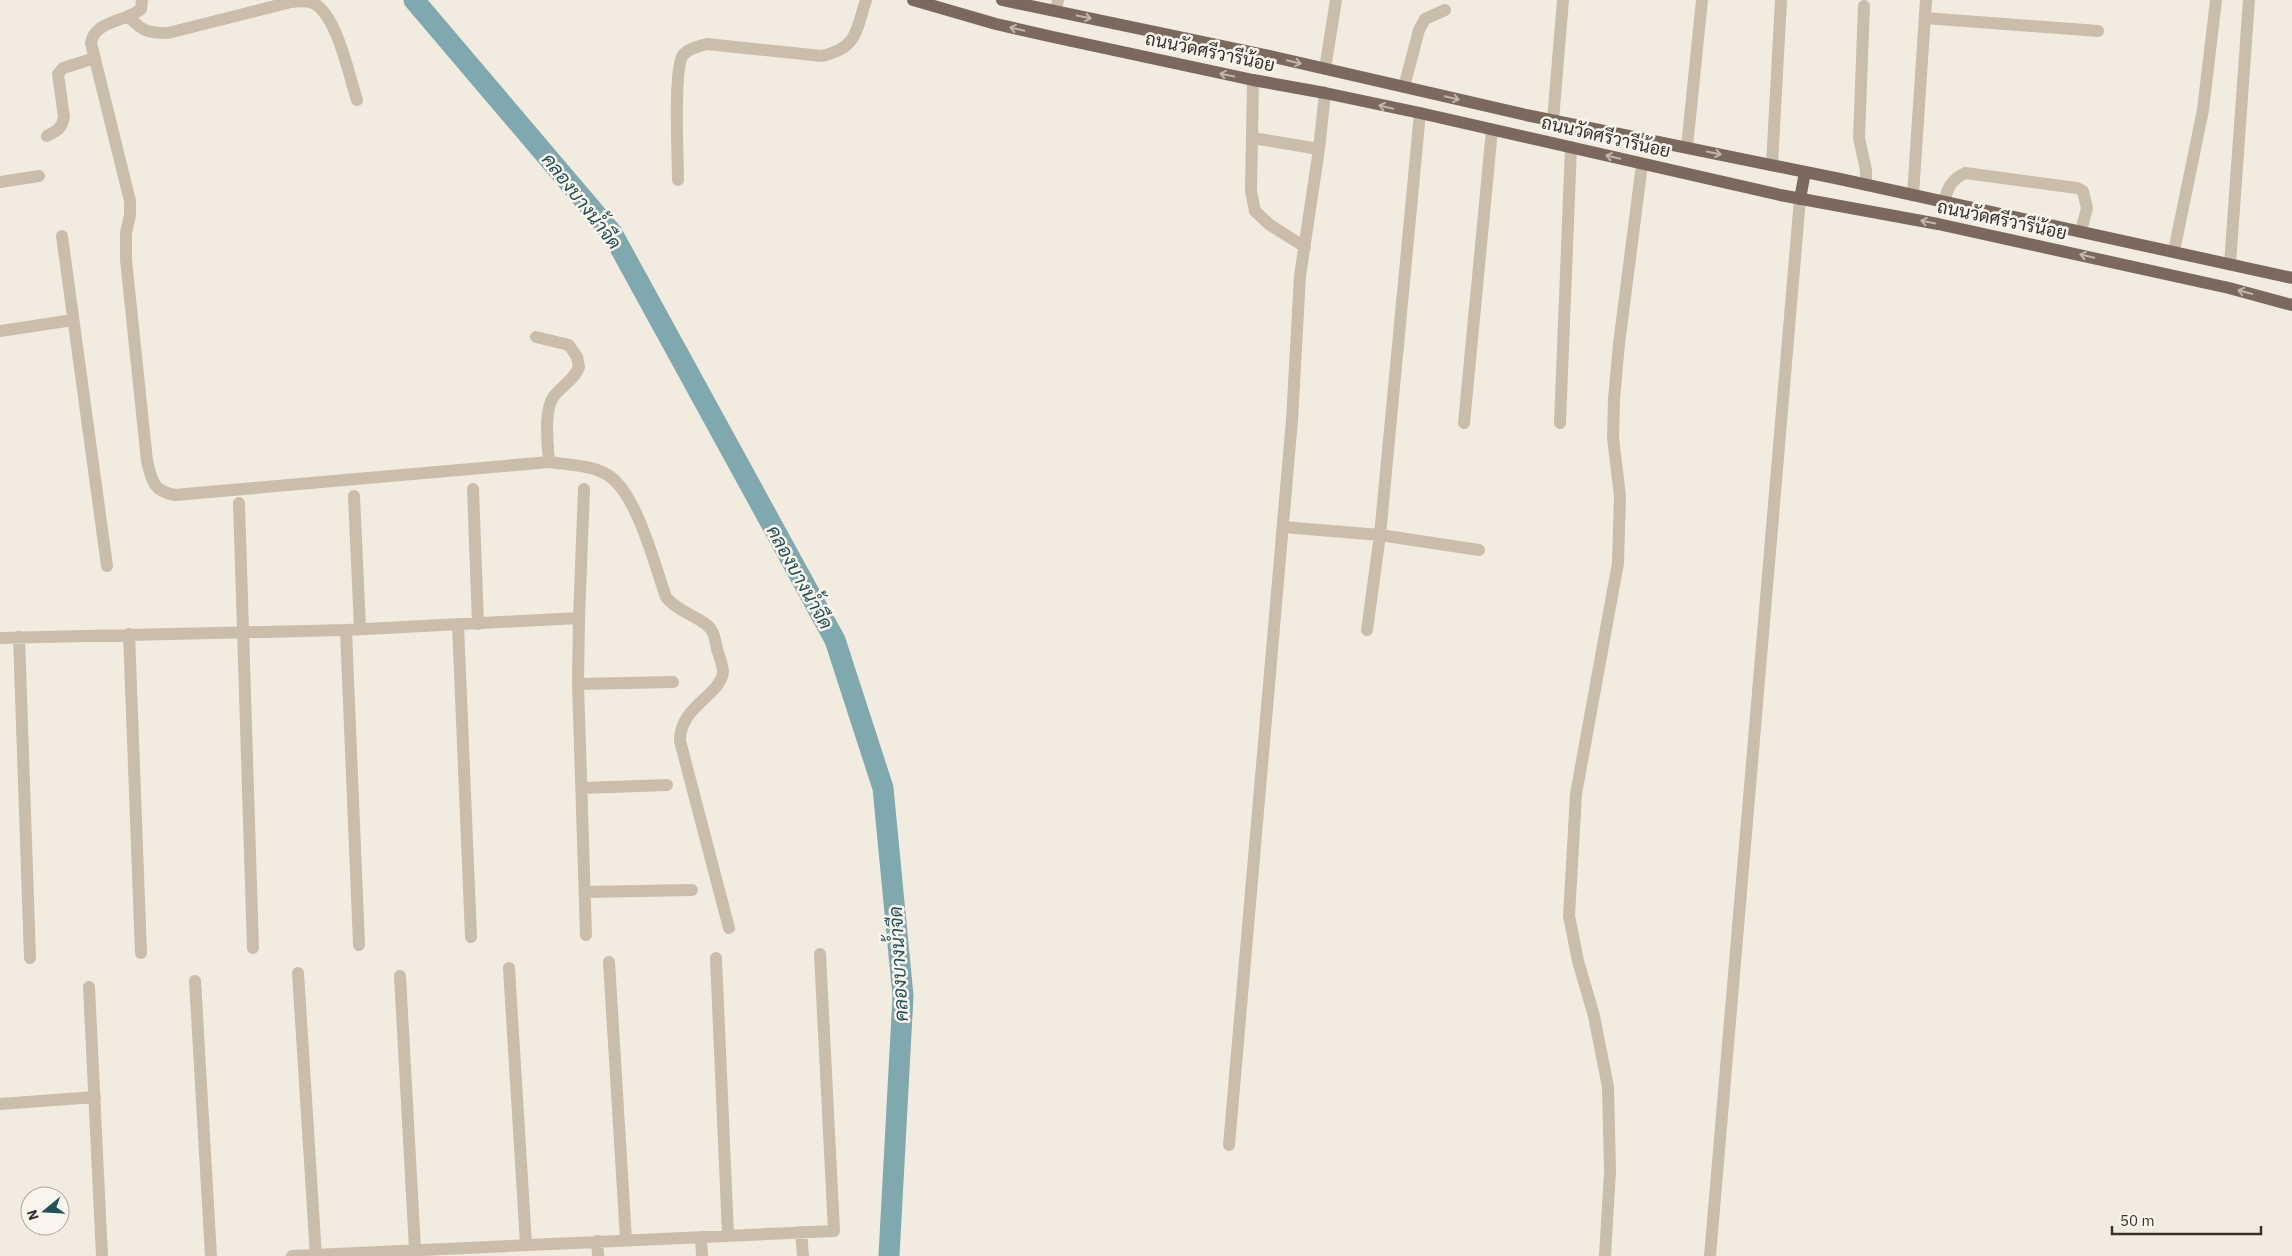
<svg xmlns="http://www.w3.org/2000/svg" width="2292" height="1256" font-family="'IBM Plex Sans',Sarabun,sans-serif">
  <rect width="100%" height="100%" fill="#f2ece0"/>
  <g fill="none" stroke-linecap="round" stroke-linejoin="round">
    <!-- canal -->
    <path stroke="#80a8af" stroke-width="21" d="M414 0 612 233 835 640 883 788 903 996 889 1256"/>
    <!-- minor -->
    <path stroke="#cbbdac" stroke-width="12" d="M142 0 141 9C126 22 95 20 91 43L130 201V215L126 233V260L147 461C152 481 153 491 175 495L549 462C569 465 596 465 612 478 638 499 655 566 666 597 678 613 705 618 712 631 715 636 716 644 717 649 719 656 723 665 723 672 721 695 679 707 680 741L729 928
      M1864 6 1859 138 1866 170V185
      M1056 11 1058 0
      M129 17C142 31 148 33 168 33L291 2C298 1 306 0 313 3 337 14 349 76 357 100
      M1925 18 2098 31
      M1325 69 1336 0
      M1253 80 1251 191 1255 211 1270 225 1305 247
      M1404 87 1419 30 1425 19 1445 10
      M1553 120 1563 0
      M47 136C56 131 62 129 64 117L58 74 63 68 95 58
      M1253 138 1319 149
      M1687 147 1702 0
      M1772 165 1781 0
      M678 180C678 158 673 70 683 55 689 48 699 46 707 44L822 56C858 48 856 30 866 0
      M0 182 39 176
      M1913 195 1926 0
      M1944 202C1948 187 1951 180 1965 173L2077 188 2083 191 2087 208 2081 231
      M62 236 107 566
      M2174 251 2203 110 2216 0
      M2230 264 2249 0
      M0 331 73 320
      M536 337 569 345 577 357 579 367C574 380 562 386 554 396 543 411 548 445 549 462
      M1464 423 1492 130
      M1560 423 1571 147
      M473 489 478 624
      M354 496 360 628
      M239 503 253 948
      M1283 527 1380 535 1479 550
      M579 618 578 684 586 935
      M458 625 471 937
      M346 630 359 945
      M1367 630 1380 535 1420 113
      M129 634 141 953
      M19 637 30 958
      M0 638 346 630 579 618 584 489
      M578 684 673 682
      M582 788 667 785
      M585 892 692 890
      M716 958 728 1235
      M609 962 626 1240
      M509 968 526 1244
      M298 973 316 1256
      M400 976 415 1249
      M195 981 211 1256
      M89 987 102 1256
      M0 1104 95 1097
      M1229 1145 1292 420 1300 276 1319 149 1325 93
      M801 1232 803 1256
      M701 1237 702 1256
      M597 1241 598 1256
      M292 1256 834 1231 820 954
      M1605 1256 1610 1172 1608 1087 1594 1016 1578 961 1569 916 1576 794 1618 563 1620 496 1613 438 1614 399 1619 344 1642 164
      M1710 1256 1800 199"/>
    <!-- major -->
    <path stroke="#7a695c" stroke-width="12" d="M913 0 996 24 1053 37 1253 80 1325 93 1420 113 1780 195 1938 224 2229 288 2292 305
      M1002 0 1270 56 1526 115 1840 179 2292 278
      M1800 199 1805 172"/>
  </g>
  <!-- one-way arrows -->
  <defs><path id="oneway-shaft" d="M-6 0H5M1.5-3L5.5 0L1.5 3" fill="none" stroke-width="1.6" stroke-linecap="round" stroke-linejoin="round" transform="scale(1.25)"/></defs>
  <g stroke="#c0b6ac">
    <use href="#oneway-shaft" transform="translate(1084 17) rotate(12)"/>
    <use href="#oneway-shaft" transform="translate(1017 29) rotate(-167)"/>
    <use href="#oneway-shaft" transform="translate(1294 62) rotate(13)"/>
    <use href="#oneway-shaft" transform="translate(1227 75) rotate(-168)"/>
    <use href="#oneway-shaft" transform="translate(1452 98) rotate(13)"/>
    <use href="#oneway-shaft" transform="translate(1386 107) rotate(-167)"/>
    <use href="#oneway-shaft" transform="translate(1714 153) rotate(11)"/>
    <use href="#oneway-shaft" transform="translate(1613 157) rotate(-167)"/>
    <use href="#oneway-shaft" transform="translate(1928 222) rotate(-169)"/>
    <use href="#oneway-shaft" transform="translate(2087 256) rotate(-167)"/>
    <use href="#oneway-shaft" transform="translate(2245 292) rotate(-164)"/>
  </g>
  <g text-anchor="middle" stroke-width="5" stroke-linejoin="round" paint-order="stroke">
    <!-- street labels -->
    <g font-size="18" fill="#39302b" stroke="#faf5ed">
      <text transform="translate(1210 52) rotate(12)" y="6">ถนนวัดศรีวารีน้อย</text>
      <text transform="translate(1606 137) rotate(13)" y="6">ถนนวัดศรีวารีน้อย</text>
      <text transform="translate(2002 220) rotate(12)" y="6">ถนนวัดศรีวารีน้อย</text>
    </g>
    <!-- water labels -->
    <g font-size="19" font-style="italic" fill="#215159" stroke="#faf5ed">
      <text transform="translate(582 201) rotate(52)" y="7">คลองบางน้ำจืด</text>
      <text transform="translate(800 577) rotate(61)" y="7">คลองบางน้ำจืด</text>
      <text transform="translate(898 964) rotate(-93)" y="7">คลองบางน้ำจืด</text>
    </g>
  </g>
  <!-- north arrow -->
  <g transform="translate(45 1211) rotate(252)"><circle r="24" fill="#faf5ed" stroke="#ada69f"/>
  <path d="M0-4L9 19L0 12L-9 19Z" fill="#215159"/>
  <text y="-8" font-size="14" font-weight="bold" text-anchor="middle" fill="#39302b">N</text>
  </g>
  <!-- scale -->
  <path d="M2112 1226v8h149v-8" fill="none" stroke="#39302b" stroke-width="2.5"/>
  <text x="2120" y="1226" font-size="15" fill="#39302b" stroke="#faf5ed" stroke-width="4" paint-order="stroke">50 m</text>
</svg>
